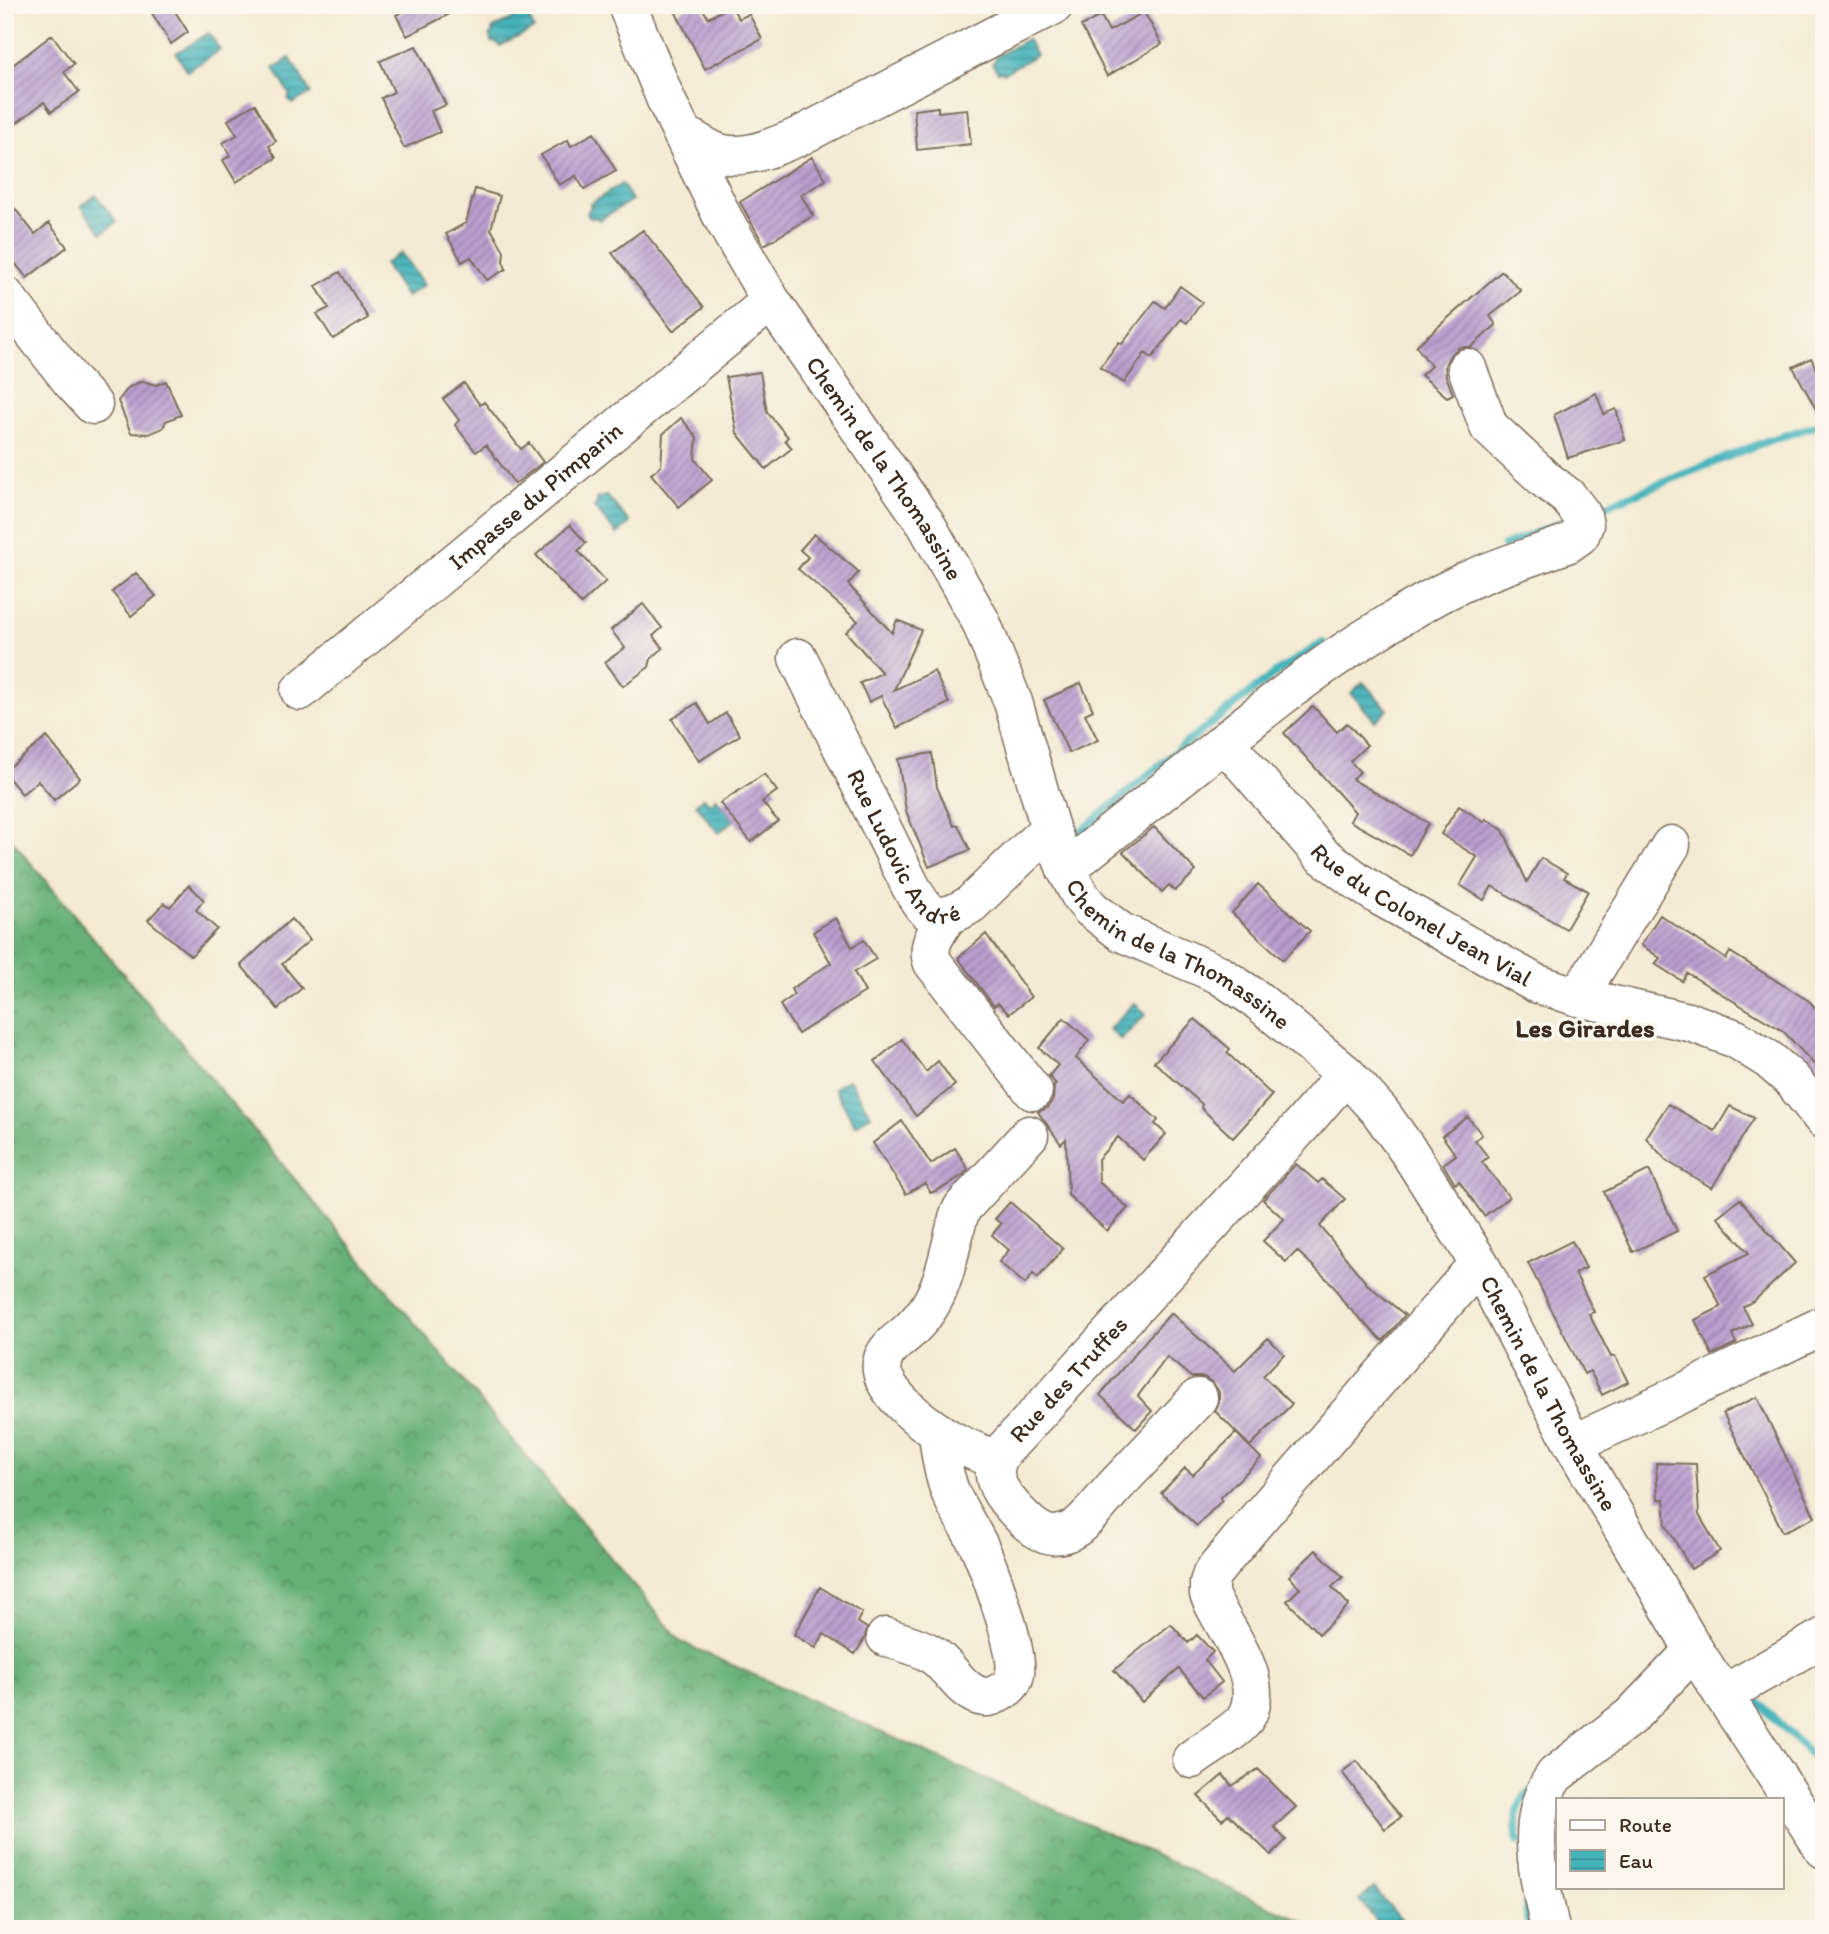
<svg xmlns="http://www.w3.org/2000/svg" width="1829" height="1934" font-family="Itim,sans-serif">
  <defs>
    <pattern id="forest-crowns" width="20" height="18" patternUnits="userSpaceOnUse" patternTransform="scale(1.75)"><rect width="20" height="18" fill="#66b078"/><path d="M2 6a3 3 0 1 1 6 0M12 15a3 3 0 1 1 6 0" fill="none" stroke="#558f62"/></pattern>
    <pattern id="water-rules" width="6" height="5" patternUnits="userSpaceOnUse" patternTransform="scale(1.75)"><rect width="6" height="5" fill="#44b4bb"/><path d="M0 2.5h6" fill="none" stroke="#3a9397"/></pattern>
    <pattern id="building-hatch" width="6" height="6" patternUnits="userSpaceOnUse" patternTransform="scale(1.75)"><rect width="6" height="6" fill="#ba9ecf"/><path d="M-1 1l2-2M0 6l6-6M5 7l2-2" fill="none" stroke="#9881a7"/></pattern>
  </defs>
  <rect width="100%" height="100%" fill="#fbf7ec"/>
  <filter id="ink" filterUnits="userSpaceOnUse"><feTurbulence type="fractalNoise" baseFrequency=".0143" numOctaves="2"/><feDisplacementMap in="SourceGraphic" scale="14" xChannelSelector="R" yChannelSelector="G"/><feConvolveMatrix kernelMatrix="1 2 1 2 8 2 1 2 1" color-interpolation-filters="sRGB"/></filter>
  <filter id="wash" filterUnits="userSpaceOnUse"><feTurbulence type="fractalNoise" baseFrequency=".00686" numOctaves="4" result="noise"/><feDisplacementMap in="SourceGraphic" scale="28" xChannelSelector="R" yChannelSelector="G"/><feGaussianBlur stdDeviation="1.57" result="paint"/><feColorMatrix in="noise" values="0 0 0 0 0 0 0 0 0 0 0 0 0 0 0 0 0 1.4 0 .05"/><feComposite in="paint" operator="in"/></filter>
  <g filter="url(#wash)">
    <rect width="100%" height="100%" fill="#f5ead3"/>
    <!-- forest -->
    <path fill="url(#forest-crowns)" stroke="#506d4b" stroke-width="2" d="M5 832 681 1642 1320 1929H5Z"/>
    <!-- water -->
    <path fill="url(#water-rules)" stroke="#406f6c" stroke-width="2" d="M526 12 534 29 500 46 498 43 491 42 490 36 493 33 492 29Z
      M209 33 220 50 187 71 176 53Z
      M1027 39 1036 55 1004 73 1002 71 998 72 992 63 996 60 995 57Z
      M290 58 311 93 292 104 288 98 290 95 274 68Z
      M622 184 632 200 599 220 598 218H590L587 213 591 206 590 204Z
      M96 195 117 222 102 233 81 206Z
      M401 253 424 285 406 297 384 264Z
      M607 496 630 523 617 534 594 507 597 504V499Z
      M1363 682 1388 710 1375 721 1351 693Z
      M704 797 709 804 716 798 734 820 718 833 696 804Z
      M1134 1003 1146 1014 1121 1040 1109 1029Z
      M849 1079 871 1115 855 1125 834 1088Z
      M1374 1888 1403 1922 1396 1929H1383L1359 1900Z"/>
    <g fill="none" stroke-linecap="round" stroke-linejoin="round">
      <!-- stream -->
      <path stroke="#44b4bb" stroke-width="8" d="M1602 507 1767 441 1824 423
        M1504 546 1567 520
        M1069 842 1186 743 1277 672 1323 643
        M1756 1700 1824 1768
        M1518 1842C1515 1820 1514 1811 1528 1792
        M1526 1904 1529 1929"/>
    </g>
    <g id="blocks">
      <!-- building -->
      <path fill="url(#building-hatch)" d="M147 5H171L188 32 171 44Z
        M416 5H467L407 36 396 15Z
        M691 5H701L708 18 731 6 739 19 749 14 762 39 705 69 676 13Z
        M1144 12 1162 44 1107 76 1081 26 1101 16 1109 31Z
        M52 35 74 64 64 72 79 92 51 112 44 102 5 132V71Z
        M416 46 446 105 431 111 440 132 404 148 381 98 394 92 380 61Z
        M255 104 276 141 269 146 276 158 236 182 223 160 230 156 223 143 237 135 228 120Z
        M938 107V112L967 109 971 144 917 150 914 110Z
        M594 133 616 171 584 189 576 176 559 185 541 155 568 140 571 146Z
        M812 157 826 180 801 195 813 216 764 245 740 202Z
        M475 189 500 196 491 229 504 251 503 261 506 269 487 280 471 257 462 262 446 234 466 223Z
        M5 196 35 234 49 223 67 247 27 278 5 251Z
        M643 230 704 307 673 331 612 253Z
        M1502 271 1521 291 1490 316 1496 325 1471 347H1460L1450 355 1445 365 1446 376 1453 394 1447 397 1421 375 1431 366 1416 346Z
        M340 272 368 318 333 339 317 314 329 308 316 286Z
        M1180 286 1202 302 1187 323 1181 319 1152 358 1145 353 1124 383 1100 367 1119 342 1122 344 1155 301 1165 308Z
        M1811 358 1824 384V424L1793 367Z
        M760 372 767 412 788 437 785 440 792 448 766 469 737 433 726 377Z
        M142 381 156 385 166 381 181 415 166 421 163 428 149 434 131 433 118 401 129 387Z
        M464 383 480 405 484 402 521 449 529 443 543 462 515 484 486 445 476 452 455 425 459 420 443 399Z
        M1596 393 1604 414 1616 409 1625 440 1568 458 1554 415Z
        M681 418 697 437 695 459 712 480 679 507 651 474 661 466 663 434Z
        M570 525 586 543 578 551 606 581 581 604 536 555Z
        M814 534 859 572 848 584 892 633 897 620 921 630 894 690 934 671 949 703 897 728 881 696 869 702 860 683 882 673 846 632 858 621 798 569 808 557 800 550Z
        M136 573 156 596 131 616 112 592Z
        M643 604 662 628 653 636 663 648 651 659 649 667 623 686 605 662 625 648 611 630Z
        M1081 683 1093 710 1085 714 1098 740 1069 753 1044 700Z
        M697 703 710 724 726 713 740 735 699 761 672 719Z
        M1313 706 1337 732 1347 723 1367 745 1350 761 1360 772 1352 779 1428 823 1410 855 1350 821 1355 812 1284 733Z
        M47 737 80 778 54 800 38 781 22 794 5 774V771Z
        M932 753 937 787 954 826 958 825 970 850 929 867 906 811 898 759Z
        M764 774 777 791 762 802 778 821 751 842 720 803Z
        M1459 806 1484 822 1486 819 1503 830 1527 882 1541 858 1567 873 1564 878 1588 891 1566 929 1492 886 1484 900 1460 885 1477 857 1441 834Z
        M1154 827 1196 871 1175 891 1169 885 1162 892 1123 852Z
        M1258 884 1310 931 1283 960 1232 913Z
        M189 885 204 900 196 910 217 929 191 956 148 920 164 903 170 907Z
        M1660 915 1726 959 1730 952 1809 1001 1824 1017V1075L1783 1031 1687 973 1682 981 1655 964 1660 958 1641 945Z
        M836 918 852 947 864 940 876 959 854 972 865 992 798 1034 780 1005 794 995 791 989 831 963 813 932Z
        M291 919 310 940 282 964 302 988 278 1009 241 965Z
        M986 934 1031 997 1009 1014 998 1003 994 1006 958 958Z
        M1064 1018 1089 1040 1076 1058 1123 1101 1130 1094 1158 1120 1155 1124 1166 1134 1143 1160 1118 1137 1098 1159 1099 1182 1128 1208 1107 1231 1068 1195 1066 1139 1061 1144 1038 1112 1047 1108 1053 1100 1054 1086 1056 1084 1049 1076 1058 1065 1039 1048Z
        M1195 1019 1230 1049 1227 1053 1272 1095 1233 1138 1201 1108 1202 1104 1154 1062Z
        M902 1039 926 1072 938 1061 955 1085 916 1116 875 1061Z
        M1668 1104 1715 1131 1730 1106 1754 1118 1712 1188 1667 1161 1646 1138Z
        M1468 1117 1482 1135 1475 1140 1488 1157 1482 1162 1509 1197 1484 1216 1459 1181 1455 1184 1443 1164 1456 1155 1442 1136Z
        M902 1121 931 1164 955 1148 968 1169 963 1175 946 1186 931 1193 925 1183 906 1194 873 1143Z
        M1296 1164 1318 1183 1322 1179 1345 1199 1320 1226 1367 1284 1405 1315 1383 1341 1345 1304 1332 1284 1297 1251 1286 1262 1263 1241 1284 1219 1263 1200Z
        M1649 1170 1677 1231 1633 1252 1604 1192Z
        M1740 1199 1795 1263 1755 1300 1743 1307 1752 1324 1732 1334 1736 1343 1712 1355 1695 1320 1721 1307 1705 1275 1749 1253 1717 1217Z
        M1010 1202 1063 1249 1038 1278 1033 1274 1025 1284 999 1262 1009 1250 992 1235 1001 1224 995 1219Z
        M1572 1241 1586 1268 1575 1273 1594 1312 1589 1314 1611 1357 1615 1356 1628 1382 1602 1395 1590 1371 1584 1374 1528 1263Z
        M1171 1313 1235 1371 1268 1338 1284 1354 1263 1376 1292 1404 1250 1446 1215 1411 1219 1402V1392L1213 1383 1204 1377H1191L1167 1357 1138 1396 1152 1411 1136 1429 1100 1395 1147 1339Z
        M1757 1397 1815 1517 1783 1532 1723 1413Z
        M1236 1433 1261 1458 1220 1498 1222 1500 1197 1526 1161 1493 1185 1468 1193 1475Z
        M1656 1463 1696 1464 1699 1515 1720 1551 1691 1569 1666 1525 1664 1499H1658Z
        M1316 1550 1343 1577 1332 1587 1349 1605 1319 1634 1287 1601 1300 1588 1289 1576Z
        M820 1587 862 1613 857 1622 867 1628 865 1638 855 1654 824 1634 816 1648 794 1635Z
        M1171 1624 1188 1643 1197 1635 1213 1652 1205 1660 1222 1682 1203 1697 1179 1669 1142 1702 1114 1670Z
        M1357 1761 1401 1817 1385 1829 1342 1772Z
        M1258 1769 1296 1807 1274 1827 1286 1840 1271 1855 1228 1814 1222 1820 1198 1796 1223 1775 1232 1786Z"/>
    </g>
  </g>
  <g filter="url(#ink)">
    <use href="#blocks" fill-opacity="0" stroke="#7c6d5d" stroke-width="2"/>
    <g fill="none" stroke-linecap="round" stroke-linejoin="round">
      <!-- minor casing -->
      <g stroke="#7c6d5d" stroke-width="41">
        <g id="minor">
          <path id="s1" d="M627 5 666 100 724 220 771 301 926 524 981 622 1013 702 1050 828 1066 869 1081 897 1091 909 1121 932 1218 974 1256 999 1346 1074 1381 1113 1411 1155 1479 1263 1573 1444 1694 1650 1824 1849"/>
          <path d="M682 133C693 139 704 147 716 152 742 162 773 147 798 137L1054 5"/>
          <path d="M5 296 72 382 93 405"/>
          <path id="s2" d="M798 658 911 887C928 918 938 925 971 904L1050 828"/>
          <path id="s3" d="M300 691 771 301"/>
          <path d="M1211 753C1267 705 1325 662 1388 624 1411 610 1434 596 1458 585 1493 568 1532 557 1569 543L1580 535 1584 525 1582 515 1568 497 1546 480 1489 427 1467 368"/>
          <path id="s4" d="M1066 869 1211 753C1224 748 1230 749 1240 760L1321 854 1357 881 1378 895 1535 983 1578 997 1693 1023 1736 1039 1769 1060 1792 1080 1824 1120"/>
          <path d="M948 915C938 931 925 945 933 963L1033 1091"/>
          <path d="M1578 997 1671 845"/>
          <path id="s5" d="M1198 1398C1171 1427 1144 1456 1117 1484 1104 1498 1092 1515 1077 1527 1070 1532 1060 1535 1052 1535 1034 1533 1018 1513 1007 1500 994 1483 990 1470 1002 1452L1301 1126 1346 1074"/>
          <path d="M1573 1444 1668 1400 1824 1325"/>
          <path d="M997 1460C984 1454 969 1450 957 1443 934 1432 872 1389 883 1359 888 1345 903 1338 912 1328 920 1320 927 1311 932 1302 946 1278 951 1242 959 1215L963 1207 1029 1135"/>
          <path d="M886 1637C900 1642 919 1646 931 1654 950 1665 961 1694 984 1697 991 1698 998 1694 1004 1690 1010 1686 1014 1681 1015 1673 1019 1650 989 1568 979 1546 970 1528 959 1512 951 1494 943 1474 940 1453 938 1432"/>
          <path d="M1723 1695 1824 1637"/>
          <path d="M1192 1759C1205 1749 1235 1732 1244 1720 1271 1682 1222 1628 1209 1594V1583L1212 1574 1255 1522 1479 1263"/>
          <path d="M1550 1929C1540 1879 1522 1820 1555 1775L1631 1716 1694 1650"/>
        </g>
      </g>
      <!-- minor -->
      <use href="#minor" stroke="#fff" stroke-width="38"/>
    </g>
  </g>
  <g text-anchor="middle" stroke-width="7" stroke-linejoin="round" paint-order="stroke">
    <!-- street labels -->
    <g font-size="24" fill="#3b2a1e" stroke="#fbf7ec">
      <text dy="8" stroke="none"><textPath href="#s1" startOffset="532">Chemin de la Thomassine</textPath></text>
      <text dy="8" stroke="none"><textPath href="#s3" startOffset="306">Impasse du Pimparin</textPath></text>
      <text dy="8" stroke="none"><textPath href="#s2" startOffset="222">Rue Ludovic André</textPath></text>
      <text dy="8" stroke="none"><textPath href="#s4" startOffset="460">Rue du Colonel Jean Vial</textPath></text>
      <text dy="8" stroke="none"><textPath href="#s1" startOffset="1120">Chemin de la Thomassine</textPath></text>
      <text dy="8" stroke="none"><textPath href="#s5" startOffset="413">Rue des Truffes</textPath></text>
      <text dy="8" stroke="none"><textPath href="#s1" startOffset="1708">Chemin de la Thomassine</textPath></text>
    </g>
    <!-- neighbourhood labels -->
    <g font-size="26" font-weight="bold" fill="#3b2a1e" stroke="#fbf7ec">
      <text x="1585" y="1037">Les Girardes</text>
    </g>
  </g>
  <!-- margin -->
  <rect width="1829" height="1934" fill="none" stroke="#fbf7ec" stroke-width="28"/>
  <!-- legend -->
  <rect x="1556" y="1798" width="228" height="91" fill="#fbf7ec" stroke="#aea59a" stroke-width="2"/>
  <rect x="1570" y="1820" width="35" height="10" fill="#ffffff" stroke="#aea59a" stroke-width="2"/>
  <text x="1619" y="1832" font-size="21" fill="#3b2a1e">Route</text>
  <rect x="1570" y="1850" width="35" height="21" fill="url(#water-rules)" stroke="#aea59a" stroke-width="2"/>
  <text x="1619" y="1868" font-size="21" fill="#3b2a1e">Eau</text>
</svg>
